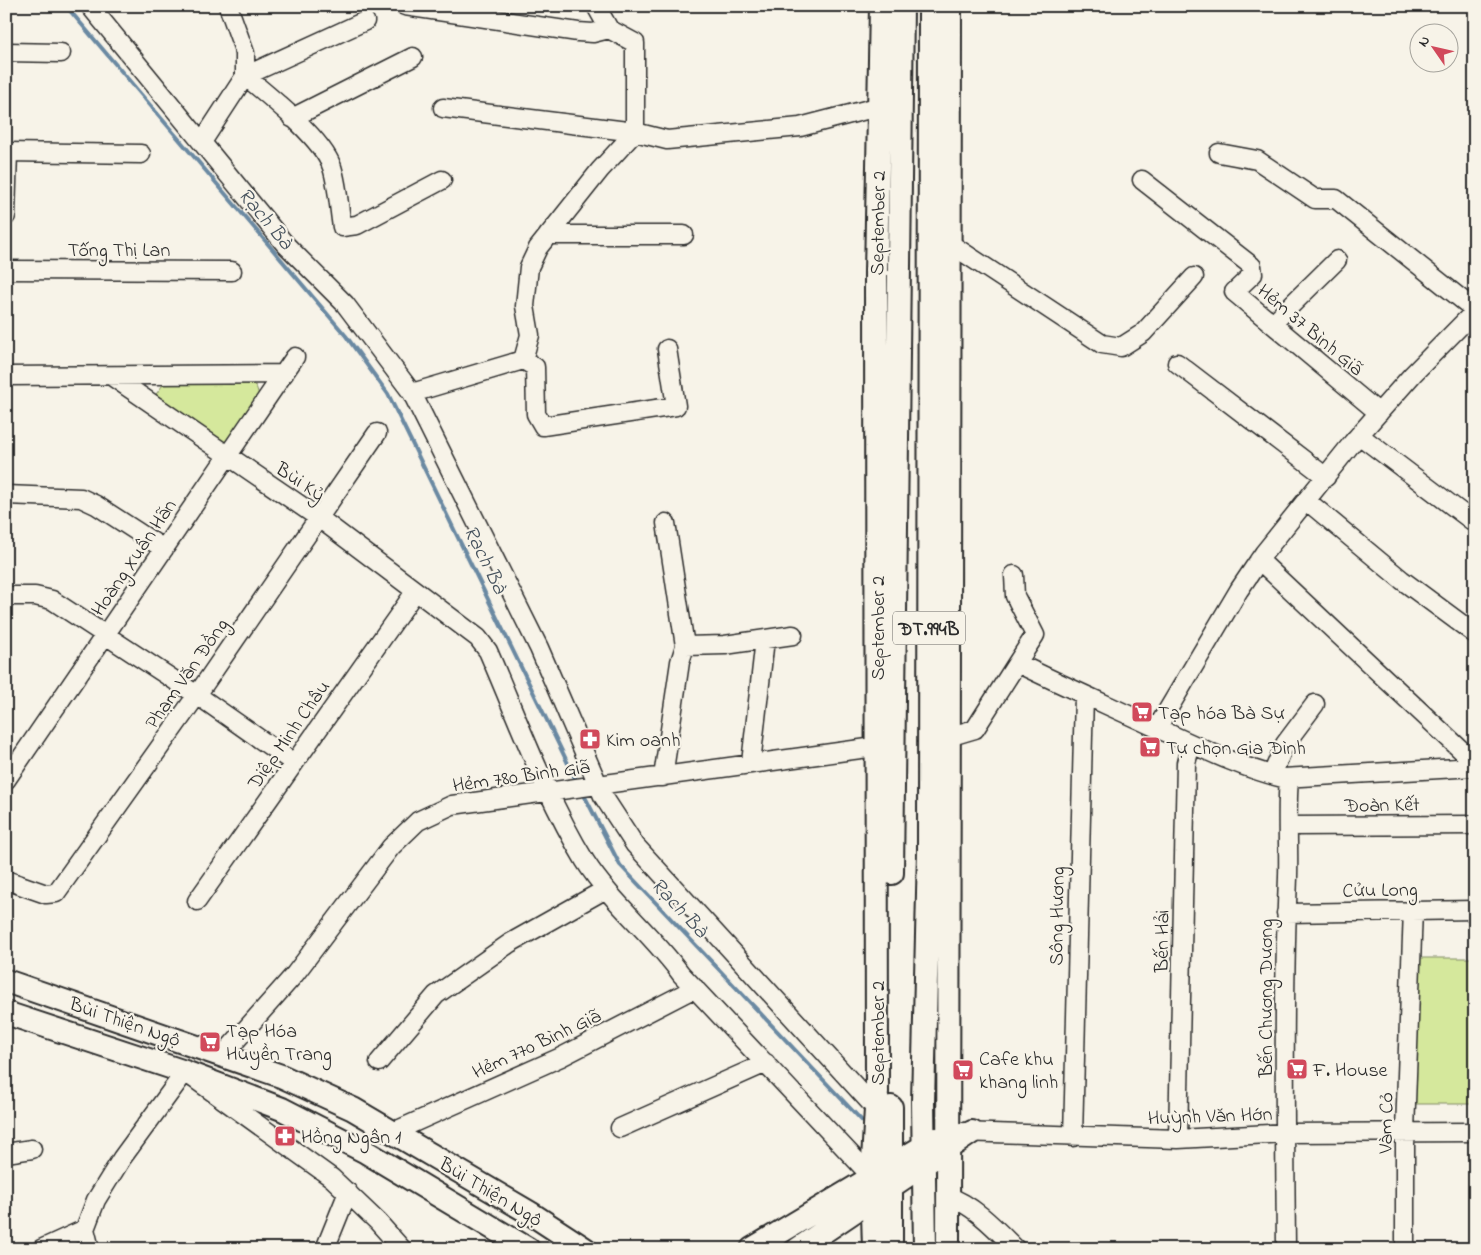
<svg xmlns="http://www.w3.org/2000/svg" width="1481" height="1255" font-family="'Indie Flower',sans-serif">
  <rect width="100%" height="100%" fill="#f7f3e8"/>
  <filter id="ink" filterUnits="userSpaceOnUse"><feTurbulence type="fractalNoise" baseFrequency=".02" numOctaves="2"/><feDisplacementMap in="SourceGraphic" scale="10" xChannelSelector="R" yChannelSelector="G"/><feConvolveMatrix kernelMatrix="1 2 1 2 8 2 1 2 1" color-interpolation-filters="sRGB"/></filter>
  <g filter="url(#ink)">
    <!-- green -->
    <path fill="#d5e89c" stroke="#808a64" d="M165 382 251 384 256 386 259 395 230 443 217 440 154 397Z
      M1410 958H1475V1104H1410Z"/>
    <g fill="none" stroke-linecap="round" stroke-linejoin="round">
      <!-- stream -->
      <path stroke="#6b89a2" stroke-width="4" d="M66 6 346 336 388 394 577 782
        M583 793 620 865 867 1126"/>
      <!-- minor casing -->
      <g stroke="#2b2b2b" stroke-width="21">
        <path id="minor" d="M90 6 285 244 345 304 412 393 539 648 603 796 635 845 877 1110
          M405 6 578 32 593 33 609 29
          M365 21 245 76C269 96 322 138 332 167 338 186 339 208 342 227L357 225 442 180
          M6 52 61 53
          M443 108 635 132 667 140 800 127 881 106
          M292 118 413 57
          M202 142 245 76V53L228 6
          M6 152 141 154
          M1219 153 1257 160 1315 199H1336L1475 310
          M1142 180 1252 266 1253 274 1234 292 1379 413
          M6 216 8 152
          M548 235H684
          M949 243 1102 344 1121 347 1143 333 1194 277
          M6 270 232 271
          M1272 324 1337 260
          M523 360 530 335 525 306 529 267 538 248 600 170 635 132V43L609 29 596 6
          M1177 363 1326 477
          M6 376 284 374
          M113 377 319 518 478 638 488 651C518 720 546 797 585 861 611 902 652 934 681 974L872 1177
          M412 393 523 360 535 367 536 414 543 426 676 406 667 349
          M1359 435 1475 523
          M6 495 81 498 96 505 164 549
          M1307 501 1402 580 1475 634
          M1259 560 1475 763
          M1014 575 1015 596 1035 635 1017 663
          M6 596H35L52 600 197 695 294 763
          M685 646 725 645 793 635
          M1157 728 1239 590 1264 553 1353 442 1413 374 1475 311
          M948 737 975 729 1017 663C1064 686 1112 707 1159 729 1199 747 1241 768 1283 778L1475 767
          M751 763 765 639
          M1272 775 1285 744 1315 704
          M663 777 680 662 685 646 666 523
          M6 780 295 357
          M1289 826 1475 825
          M6 880 46 894 56 893 197 695 377 433
          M197 901 415 592
          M1286 913 1475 910
          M223 1055 295 974 391 847 418 821 452 805 875 747
          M379 1062 436 995 510 943 606 889
          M620 1128 766 1063
          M393 1132 561 1057 695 988
          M960 1132 1178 1139 1285 1133 1475 1132
          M1073 1137 1084 695
          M1178 1139 1186 763 1191 744
          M6 1153 32 1149
          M947 1196C973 1204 997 1230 1016 1249
          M41 1249 85 1229
          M90 1249 85 1229 96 1200 122 1158 185 1072 332 1178 378 1222 402 1249
          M325 1249 348 1192
          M1286 1249C1285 1125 1283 1001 1288 877 1289 844 1286 811 1289 779
          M1405 1249V1131L1413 909"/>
      </g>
      <!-- major casing -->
      <g stroke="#2b2b2b" stroke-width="26">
        <path id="major" d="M892 873 902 6
          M6 981 281 1076 353 1109 530 1213 585 1249
          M6 1013 185 1072 282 1109 366 1152 528 1249
          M752 1249 936 1139
          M798 1249 972 1132
          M874 1249 872 1177 877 1092 876 273 881 6
          M891 1249V1107
          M925 1249 923 1102 929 851 930 6
          M948 1249 950 6"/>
      </g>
      <!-- minor -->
      <use href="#minor" stroke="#f7f3e8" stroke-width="18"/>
      <!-- major -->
      <use href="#major" stroke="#f7f3e8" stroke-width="22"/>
    </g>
  </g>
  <!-- icons -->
  <defs>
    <g id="supermarket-square" transform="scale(1.125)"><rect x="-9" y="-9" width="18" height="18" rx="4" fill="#d1495b" stroke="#f7f3e8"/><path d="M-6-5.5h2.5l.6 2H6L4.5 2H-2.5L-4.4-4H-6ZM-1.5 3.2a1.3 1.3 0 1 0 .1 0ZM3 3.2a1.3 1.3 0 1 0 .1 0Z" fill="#fff"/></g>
    <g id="pharmacy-square" transform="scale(1.125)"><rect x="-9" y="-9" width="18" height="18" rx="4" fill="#d1495b" stroke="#f7f3e8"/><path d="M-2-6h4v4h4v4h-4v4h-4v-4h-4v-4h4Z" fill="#fff"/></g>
  </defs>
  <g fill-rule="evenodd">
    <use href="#supermarket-square" x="1142" y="712"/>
    <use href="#pharmacy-square" x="590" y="739"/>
    <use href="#supermarket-square" x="1150" y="747"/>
    <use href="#supermarket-square" x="210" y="1042"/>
    <use href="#supermarket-square" x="1297" y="1069"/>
    <use href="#supermarket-square" x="963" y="1070"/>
    <use href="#pharmacy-square" x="285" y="1136"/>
  </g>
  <g text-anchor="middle" stroke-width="4.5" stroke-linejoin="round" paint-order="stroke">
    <!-- shield labels -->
    <rect fill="#f7f3e8" stroke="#686764" stroke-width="1" x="893" y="611.5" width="72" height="33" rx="4"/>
    <g font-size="19" font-weight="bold" fill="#2b2b2b">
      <text x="929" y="635">ĐT.994B</text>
    </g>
    <!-- street labels -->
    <g font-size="20" fill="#2b2b2b" stroke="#f7f3e8">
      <text transform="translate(877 223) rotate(-89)" y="7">September 2</text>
      <text x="119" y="256">Tống Thị Lan</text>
      <text transform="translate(1311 329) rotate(40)" y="7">Hẻm 37 Bình Giã</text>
      <text transform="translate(301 481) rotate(34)" y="7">Bùi Kỷ</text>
      <text transform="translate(133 557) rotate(-56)" y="7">Hoàng Xuân Hãn</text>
      <text transform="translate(877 628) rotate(-90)" y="7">September 2</text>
      <text transform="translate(186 673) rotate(-55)" y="7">Phạm Văn Đồng</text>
      <text transform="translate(288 734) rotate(-55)" y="7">Diệp Minh Châu</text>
      <text transform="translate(521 775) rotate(-8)" y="7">Hẻm 780 Bình Giã</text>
      <text transform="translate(1382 804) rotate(-1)" y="7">Đoàn Kết</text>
      <text transform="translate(1380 889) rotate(-1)" y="7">Cửu Long</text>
      <text transform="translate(1056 916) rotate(-89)" y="7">Sông Hương</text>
      <text transform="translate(1161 941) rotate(-89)" y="7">Bến Hải</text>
      <text transform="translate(1265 998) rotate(-90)" y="7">Bến Chương Dương</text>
      <text transform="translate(125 1021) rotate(19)" y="7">Bùi Thiện Ngộ</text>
      <text transform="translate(877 1033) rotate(-90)" y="7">September 2</text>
      <text transform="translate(536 1043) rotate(-25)" y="7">Hẻm 770 Bình Giã</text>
      <text transform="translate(1210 1115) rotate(-2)" y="7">Huỳnh Văn Hớn</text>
      <text transform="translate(1385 1123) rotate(-89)" y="7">Vàm Cỏ</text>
      <text transform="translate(491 1191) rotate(31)" y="7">Bùi Thiện Ngộ</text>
    </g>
    <!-- poi labels -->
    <g font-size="20" fill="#2b2b2b" stroke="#f7f3e8" text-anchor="start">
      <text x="1158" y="719">Tạp hóa Bà Sự</text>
      <text x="606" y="746">Kim oanh</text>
      <text x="1166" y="754">Tự chọn Gia Đình</text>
      <text x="226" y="1037">Tạp Hóa<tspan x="226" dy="23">Huyền Trang</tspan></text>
      <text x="979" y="1065">Cafe khu<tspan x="979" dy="23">khang linh</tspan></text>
      <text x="1313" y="1076">F. House</text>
      <text x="301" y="1143">Hồng Ngân 1</text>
    </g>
    <!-- water labels -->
    <g font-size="21" font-style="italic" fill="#46525d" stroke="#f7f3e8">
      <text transform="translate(266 218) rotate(50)" y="7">Rạch Bà</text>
      <text transform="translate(486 559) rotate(64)" y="7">Rạch Bà</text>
      <text transform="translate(680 907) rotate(47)" y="7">Rạch Bà</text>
    </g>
  </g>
  <!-- margin -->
  <rect width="1481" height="1255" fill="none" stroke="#f7f3e8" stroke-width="25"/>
  <rect x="12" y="12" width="1456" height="1230" fill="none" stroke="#2b2b2b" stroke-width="2" filter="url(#ink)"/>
  <!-- north arrow -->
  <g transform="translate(1434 48) rotate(304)"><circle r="24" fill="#f7f3e8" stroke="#a5a39c"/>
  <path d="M0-4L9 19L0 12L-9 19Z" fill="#d1495b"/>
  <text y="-8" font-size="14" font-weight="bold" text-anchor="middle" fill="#2b2b2b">N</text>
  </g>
</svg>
